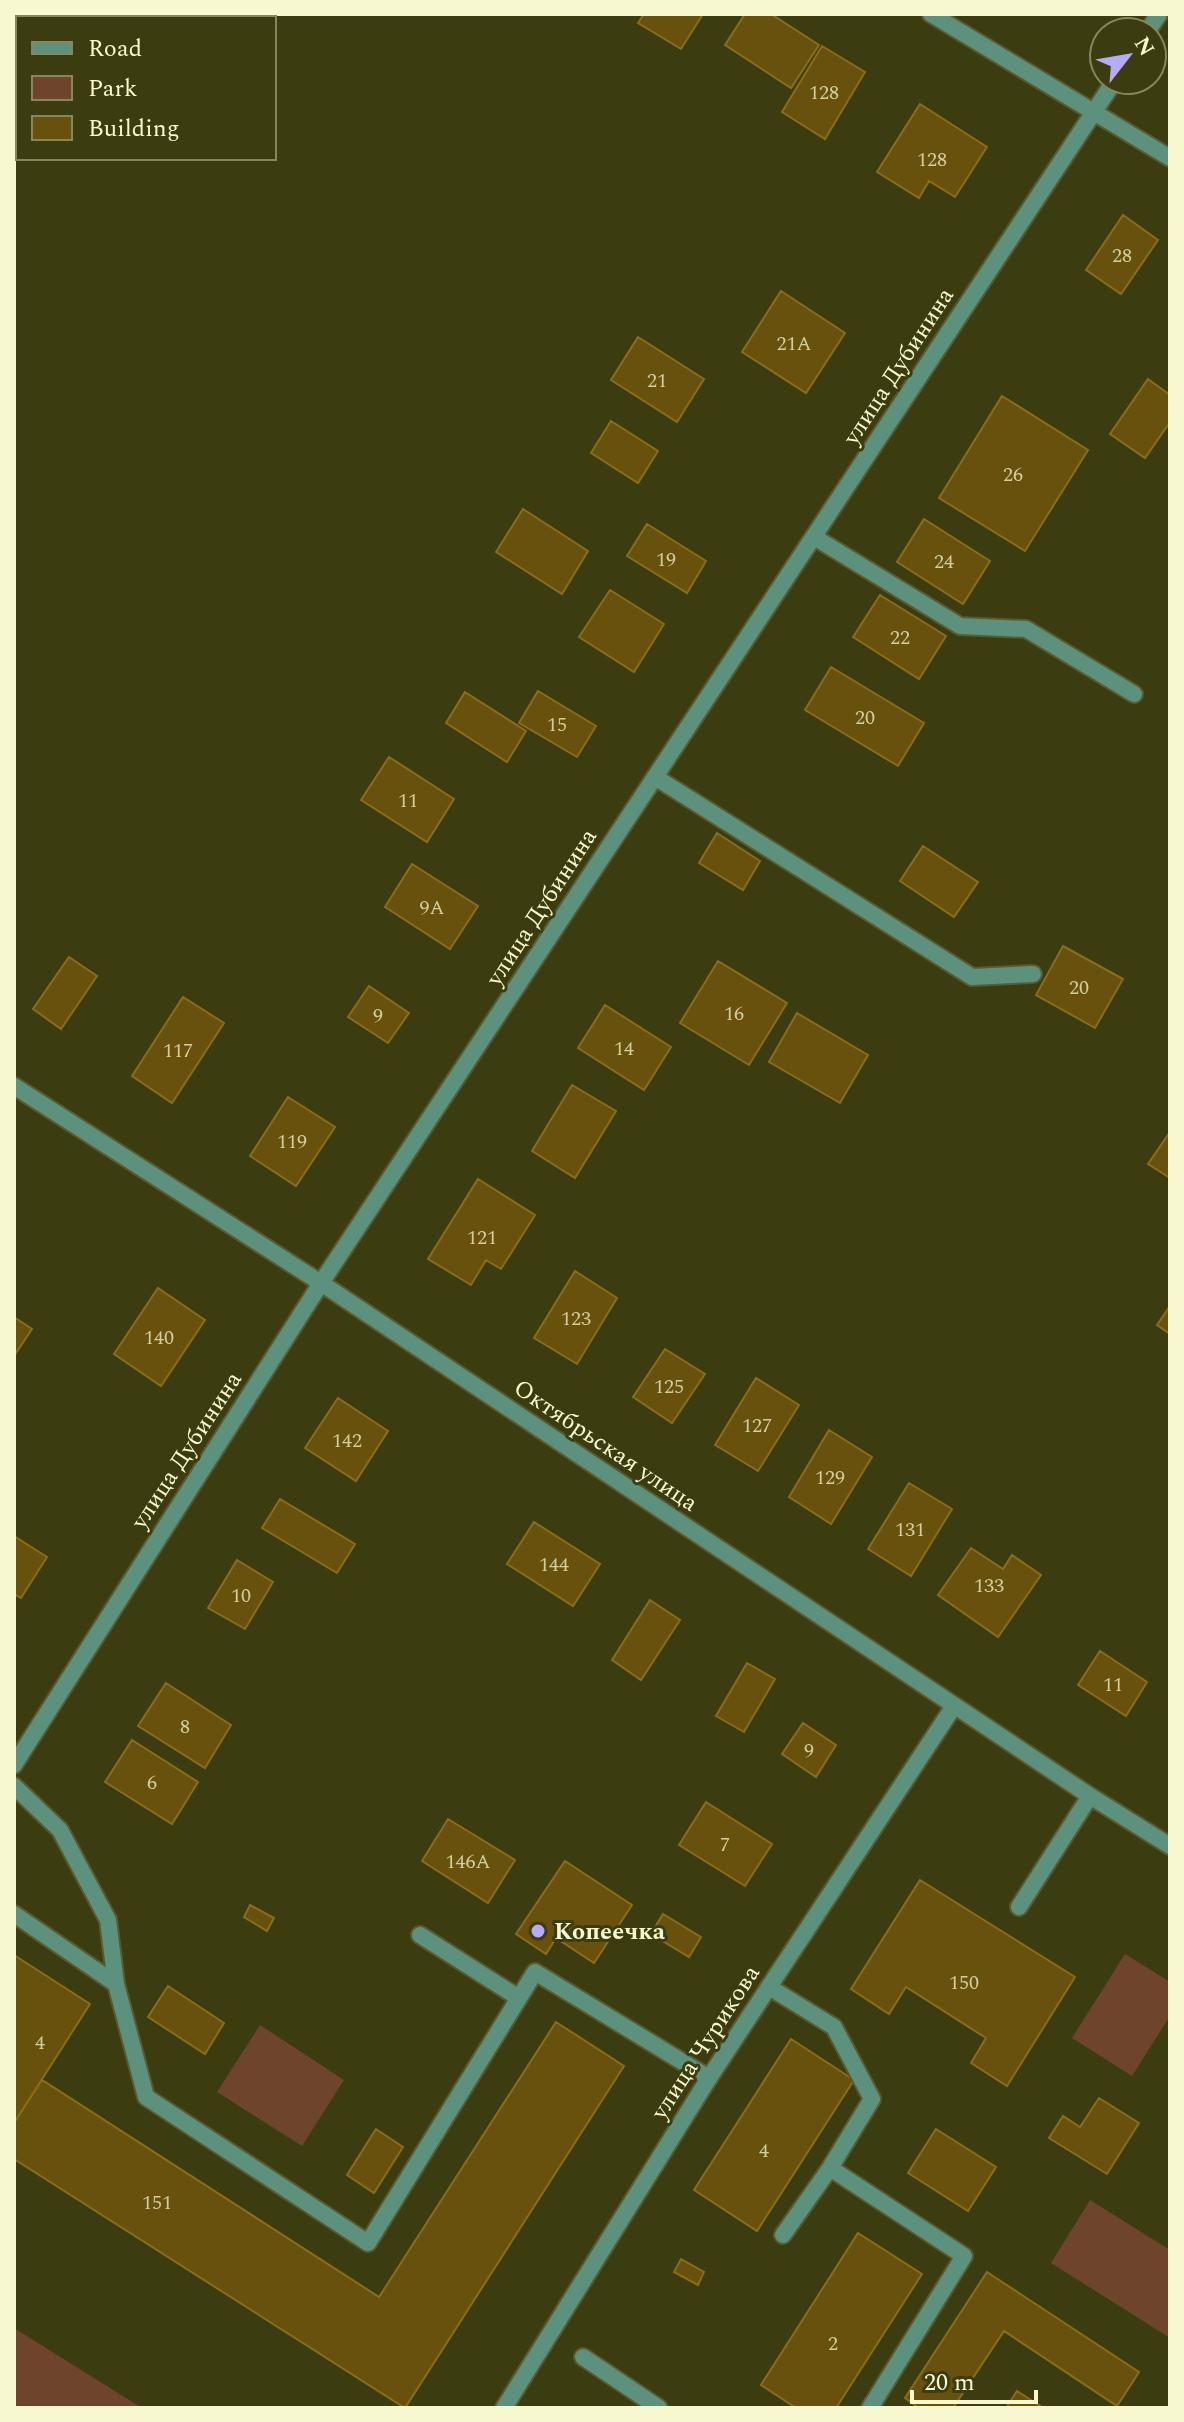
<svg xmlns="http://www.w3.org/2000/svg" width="1184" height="2422" font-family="Spectral,serif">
  <rect width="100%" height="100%" fill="#3c3c11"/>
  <!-- green -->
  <path fill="#6e442d" d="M1125 1954 1170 1982V2016L1132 2076 1072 2038Z
    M260 2025 344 2080 302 2146 217 2092Z
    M1090 2200 1170 2250V2338L1051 2263Z
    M14 2328 142 2408H14Z"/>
  <!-- building -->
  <path fill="#68510c" stroke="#8a6d1a" stroke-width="2" d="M87 14H137L143 18H84Z
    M644 14H703L681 49 638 23Z
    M745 14H771L819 45 791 88 725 45Z
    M822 46 865 72 825 139 782 112Z
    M920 104 987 147 955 197 929 181 919 198 877 172Z
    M1123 215 1158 240 1121 294 1086 270Z
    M781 291 845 333 806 393 742 352Z
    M638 337 704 379 677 422 611 380Z
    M1148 379 1170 395V422L1145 458 1110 434Z
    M1002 396 1088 450 1025 551 939 498Z
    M611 421 658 451 638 483 591 453Z
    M523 509 588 551 562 594 496 552Z
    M924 519 990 561 963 604 897 562Z
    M647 524 706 561 687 593 627 556Z
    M610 590 664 624 634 672 579 637Z
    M880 595 946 636 919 679 853 637Z
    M831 667 924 723 898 766 805 710Z
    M538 691 596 726 577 757 519 723Z
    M465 692 526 731 507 762 446 723Z
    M389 757 454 799 427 842 361 800Z
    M717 833 760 861 743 890 699 863Z
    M923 846 978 882 954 917 900 881Z
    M412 864 478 906 450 949 385 907Z
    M1063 946 1123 979 1095 1028 1036 995Z
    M69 957 97 976 61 1029 33 1009Z
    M718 961 787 1003 749 1065 680 1023Z
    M369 986 409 1013 388 1043 348 1017Z
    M183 997 224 1023 172 1103 132 1076Z
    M605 1005 671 1047 644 1090 578 1048Z
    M797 1013 868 1055 840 1103 769 1062Z
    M572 1085 616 1111 575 1178 532 1151Z
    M288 1097 335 1127 296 1186 250 1156Z
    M1170 1132V1178L1148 1164Z
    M478 1179 535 1215 501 1269 486 1260 471 1285 428 1259Z
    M575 1271 617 1298 577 1364 534 1338Z
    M158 1288 205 1320 161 1386 114 1354Z
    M1170 1306V1334L1157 1325Z
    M14 1317 32 1329 14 1356Z
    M665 1349 705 1374 672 1423 633 1397Z
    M756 1378 799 1405 758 1471 715 1445Z
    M338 1398 388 1431 356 1481 305 1448Z
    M829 1430 872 1457 831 1524 789 1497Z
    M909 1483 952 1509 911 1576 868 1549Z
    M280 1499 355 1544 337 1573 262 1528Z
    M534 1522 600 1564 573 1606 507 1564Z
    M14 1536 47 1557 21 1598 14 1594Z
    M971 1548 1003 1569 1012 1555 1041 1575 998 1637 938 1595Z
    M237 1560 273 1582 245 1629 208 1608Z
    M650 1600 680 1620 641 1680 612 1660Z
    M1100 1651 1147 1682 1126 1716 1078 1685Z
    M747 1663 775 1679 744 1732 716 1716Z
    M166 1683 231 1725 205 1768 138 1726Z
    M803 1723 836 1745 816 1777 782 1754Z
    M132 1740 198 1782 172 1824 105 1782Z
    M706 1802 772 1844 745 1886 679 1845Z
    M448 1819 515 1860 488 1903 422 1861Z
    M565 1861 632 1905 594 1963 556 1938 546 1954 516 1934Z
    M920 1880 1075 1977 1007 2086 971 2063 986 2038 906 1987 889 2014 851 1989Z
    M250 1905 274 1918 267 1931 244 1917Z
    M663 1914 701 1937 689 1957 651 1934Z
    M14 1955 90 2004 14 2123Z
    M168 1986 224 2023 205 2054 148 2017Z
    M556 2022 624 2066 405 2408 14 2159V2123L42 2080 379 2297Z
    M791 2039 854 2080 757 2231 694 2190Z
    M1099 2098 1139 2123 1107 2174 1049 2138 1063 2116 1080 2127Z
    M376 2129 403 2147 374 2193 347 2175Z
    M936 2129 996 2167 968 2211 908 2173Z
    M858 2233 922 2274 836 2408H796L761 2385Z
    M681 2259 704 2272 698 2285 674 2272Z
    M987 2272 1139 2372 1117 2406 1004 2331 953 2408H919L905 2398Z
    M1017 2391 1042 2407 1044 2408H1006Z"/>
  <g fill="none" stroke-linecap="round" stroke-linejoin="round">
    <!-- service casing -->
    <g stroke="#5a5a30" stroke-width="20">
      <path id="service" d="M814 537 960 626 1026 629 1134 694
        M655 777 972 977 1033 974
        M14 1786 60 1830 108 1920 116 1984
        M1019 1907 1090 1796
        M14 1914 116 1984 146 2097 368 2243 535 1972 709 2078
        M420 1935 519 1998
        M769 1987 834 2027 872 2099 830 2168 783 2235
        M830 2168 964 2256 870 2408
        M583 2357 659 2408"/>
    </g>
    <!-- minor casing -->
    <g stroke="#5a5a30" stroke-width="20">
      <path id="minor" d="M14 21 19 14
        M1147 32 1159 14
        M14 1086 321 1283 1090 1796 1170 1846
        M14 1765 321 1283 1115 80
        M504 2408 709 2078 954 1706"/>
    </g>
    <!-- tertiary casing -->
    <g stroke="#5a5a30" stroke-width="20">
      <path id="tertiary" d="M931 14 1170 158"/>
    </g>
    <!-- service -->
    <use href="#service" stroke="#5c927d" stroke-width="16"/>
    <!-- minor -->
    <use href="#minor" stroke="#5c927d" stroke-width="16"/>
    <!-- tertiary -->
    <use href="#tertiary" stroke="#5c927d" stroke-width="16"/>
  </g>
  <!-- markers -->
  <circle fill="#b4acf9" stroke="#3c3c11" stroke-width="3" cx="538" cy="1931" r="8"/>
  <g text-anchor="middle" stroke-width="6" stroke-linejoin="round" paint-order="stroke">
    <!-- number labels -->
    <g font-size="20" fill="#d3ce9f">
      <text x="824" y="99">128</text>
      <text x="932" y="166">128</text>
      <text x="1122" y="262">28</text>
      <text x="794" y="350">21А</text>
      <text x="657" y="387">21</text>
      <text x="1013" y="481">26</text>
      <text x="666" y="566">19</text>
      <text x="944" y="568">24</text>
      <text x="900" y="644">22</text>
      <text x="865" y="724">20</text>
      <text x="557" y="731">15</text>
      <text x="408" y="807">11</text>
      <text x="432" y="914">9А</text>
      <text x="1079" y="994">20</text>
      <text x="734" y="1020">16</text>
      <text x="378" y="1022">9</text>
      <text x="624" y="1055">14</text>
      <text x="178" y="1057">117</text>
      <text x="292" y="1148">119</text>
      <text x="482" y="1244">121</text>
      <text x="576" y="1325">123</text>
      <text x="159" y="1344">140</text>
      <text x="669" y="1393">125</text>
      <text x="757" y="1432">127</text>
      <text x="347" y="1447">142</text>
      <text x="830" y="1484">129</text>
      <text x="910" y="1536">131</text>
      <text x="554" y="1571">144</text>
      <text x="989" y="1592">133</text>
      <text x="241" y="1602">10</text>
      <text x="1113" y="1691">11</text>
      <text x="185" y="1733">8</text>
      <text x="809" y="1757">9</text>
      <text x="152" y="1789">6</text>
      <text x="725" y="1851">7</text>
      <text x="468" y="1868">146А</text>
      <text x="964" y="1989">150</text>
      <text x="40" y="2049">4</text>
      <text x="764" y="2157">4</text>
      <text x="157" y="2209">151</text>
      <text x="833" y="2350">2</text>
    </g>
    <!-- street labels -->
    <g font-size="24" fill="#f7f7d0" stroke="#3c3c11">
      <text transform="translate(898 366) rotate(-57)" y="8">улица Дубинина</text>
      <text transform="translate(541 907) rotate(-57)" y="8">улица Дубинина</text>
      <text transform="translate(606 1445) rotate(34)" y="8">Октябрьская улица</text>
      <text transform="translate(186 1450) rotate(-57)" y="8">улица Дубинина</text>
      <text transform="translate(705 2042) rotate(-57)" y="8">улица Чурикова</text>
    </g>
    <!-- poi labels -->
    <g font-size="24" font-weight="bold" fill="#f7f7d0" stroke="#3c3c11" text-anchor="start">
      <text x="554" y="1939">Копеечка</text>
    </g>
  </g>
  <!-- border -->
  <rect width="1184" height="2422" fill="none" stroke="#f7f7d0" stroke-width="32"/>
  <!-- legend -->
  <rect x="16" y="16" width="260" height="144" fill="#3c3c11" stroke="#87875d" stroke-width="2"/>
  <rect x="32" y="42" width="40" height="12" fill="#5c927d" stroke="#87875d" stroke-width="2"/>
  <text x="88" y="56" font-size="24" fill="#f7f7d0">Road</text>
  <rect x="32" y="76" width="40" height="24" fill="#6e442d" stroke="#87875d" stroke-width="2"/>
  <text x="88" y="96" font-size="24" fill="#f7f7d0">Park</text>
  <rect x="32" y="116" width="40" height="24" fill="#68510c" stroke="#87875d" stroke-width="2"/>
  <text x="88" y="136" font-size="24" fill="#f7f7d0">Building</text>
  <!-- north arrow -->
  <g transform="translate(1128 56) rotate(59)"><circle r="38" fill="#3c3c11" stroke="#87875d" stroke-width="2"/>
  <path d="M0-6L14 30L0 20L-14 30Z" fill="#b4acf9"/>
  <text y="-12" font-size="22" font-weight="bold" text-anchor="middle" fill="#f7f7d0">N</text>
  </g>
  <!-- scale -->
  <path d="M912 2390v12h124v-12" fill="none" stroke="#f7f7d0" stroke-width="4"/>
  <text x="924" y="2390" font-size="24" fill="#f7f7d0" stroke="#3c3c11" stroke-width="6" paint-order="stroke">20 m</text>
</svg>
